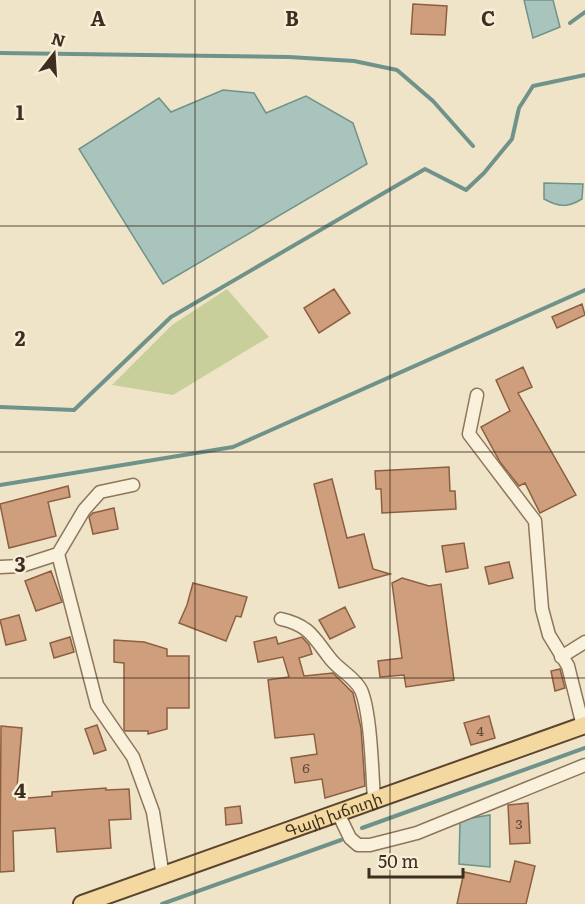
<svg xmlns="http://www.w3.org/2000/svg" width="585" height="904" font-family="Literata,'Noto Sans Armenian',serif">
  <rect width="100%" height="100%" fill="#f0e4c8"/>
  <!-- green -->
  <path fill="#c9cf9b" d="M227 289 269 337 173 395 112 385 172 325Z"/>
  <!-- water -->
  <path fill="#a9c4bc" stroke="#6f938a" stroke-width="1.5" d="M524 0H553L560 27 533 38Z
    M223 90 254 93 266 113 306 96 353 123 367 164 163 284 79 149 159 98 171 112Z
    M544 183 583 184 582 199C567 208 559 207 544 199Z
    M490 815V867L459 864 460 820Z"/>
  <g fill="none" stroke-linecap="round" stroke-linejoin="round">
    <!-- stream -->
    <path stroke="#6f938a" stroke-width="4" d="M570 23 585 12
      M0 53 289 57 354 61 397 70 433 101 473 146
      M0 407 74 410 171 317 425 169 466 190 484 173 512 139 519 108 533 86 585 75
      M0 485 233 447 585 290
      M362 828 585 748
      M162 904 341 840"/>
  </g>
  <!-- building -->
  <path fill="#cf9f7d" stroke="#8d5f41" stroke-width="1.5" d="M413 4 447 6 445 35 411 34Z
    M334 289 350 313 319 333 304 308Z
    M582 304 585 315 557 328 552 317Z
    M523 367 532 387 518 393 576 495 540 513 525 483 519 486 500 462 481 427 510 411 496 380Z
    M449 467 450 491H455L456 509 382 513 381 489H376L375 471Z
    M332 479 347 538 364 534 373 569 390 574 339 588 314 484Z
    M68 486 70 497 48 502 56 536 9 548 0 504Z
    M114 508 118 529 93 534 89 517 93 513Z
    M464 543 468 568 446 572 442 546Z
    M509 562 513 578 489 584 485 567Z
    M51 571 62 602 36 611 25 581Z
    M402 578 429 586 441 584 454 680 406 687 404 675 380 677 378 661 402 658 392 583Z
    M193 583 247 597 241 617 236 616 226 641 179 623 187 605Z
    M345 607 355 627 330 639 319 620Z
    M19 615 26 640 6 645 0 620Z
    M70 637 74 652 54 658 50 643Z
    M276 637 278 644 302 637 309 645 312 654 299 658 304 676 333 673 353 693 361 728 365 786 325 798 322 779 295 783 291 758 317 754 314 734 275 738 268 680 289 677 283 657 258 662 254 642Z
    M114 640 144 642 167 649V656H189V708H167V729L148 734V731H125L124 729V663L114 662Z
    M560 669 565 688 555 691 551 671Z
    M489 716 495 738 471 745 464 723Z
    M97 725 106 750 94 754 85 729Z
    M1 726 22 728 16 799 52 796V792L106 788V790L129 789 131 819 109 820 111 848 57 852 55 828 13 831 14 871 0 872Z
    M528 803 530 843 510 844 508 805Z
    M240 806 242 823 226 825 225 808Z
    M515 861 535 866 526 904H457L464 872 510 882Z"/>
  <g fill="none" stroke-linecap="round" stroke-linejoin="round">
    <!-- minor casing -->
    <g stroke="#8d765c" stroke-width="15">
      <path id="minor" d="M477 395 469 434 535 521 542 609 549 635 568 666 583 726
        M58 554 97 705 133 757 153 812 163 877
        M0 567 21 566 58 554 84 510 100 492 133 485
        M281 619C308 625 313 636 329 657 338 670 354 676 361 690 371 713 372 772 374 799
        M561 657 585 642
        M338 813 350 838 358 845H370L417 833 585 765"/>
    </g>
    <!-- major casing -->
    <g stroke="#5b4430" stroke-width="20">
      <g id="major">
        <path id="s1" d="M82 904 585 725"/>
      </g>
    </g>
    <!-- minor -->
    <use href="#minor" stroke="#faf1dc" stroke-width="12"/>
    <!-- major -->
    <use href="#major" stroke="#f3d9a0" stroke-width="16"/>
  </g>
  <!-- grid -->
  <path fill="none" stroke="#3d2e20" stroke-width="1.5" stroke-opacity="0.55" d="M195 0V904M390 0V904M0 226H585M0 452H585M0 678H585"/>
  <g text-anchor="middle" stroke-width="5" stroke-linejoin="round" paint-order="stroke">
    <!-- number labels -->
    <g font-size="14" fill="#624a37">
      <text x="480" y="736">4</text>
      <text x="306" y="773">6</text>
      <text x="519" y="829">3</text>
    </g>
    <!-- street labels -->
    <g font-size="16" fill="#3d2e20" stroke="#f7eed8">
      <text dy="6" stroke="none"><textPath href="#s1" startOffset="267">Գայի խճուղի</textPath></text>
    </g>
  </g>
  <g font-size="20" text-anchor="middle" font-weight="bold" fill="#3d2e20" stroke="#f7eed8" stroke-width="5" stroke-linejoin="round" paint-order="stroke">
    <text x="98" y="26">A</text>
    <text x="292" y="26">B</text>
    <text x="488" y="26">C</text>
    <text x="20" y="120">1</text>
    <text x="20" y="346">2</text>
    <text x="20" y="572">3</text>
    <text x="20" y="798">4</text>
  </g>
  <!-- north arrow -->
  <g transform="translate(54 54) rotate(17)" stroke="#f7eed8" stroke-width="4.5" paint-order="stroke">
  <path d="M0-4.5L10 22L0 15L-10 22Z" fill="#3d2e20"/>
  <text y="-9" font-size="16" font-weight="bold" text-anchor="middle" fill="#3d2e20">N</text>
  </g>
  <!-- scale -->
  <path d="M369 868v9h94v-9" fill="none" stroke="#3d2e20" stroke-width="3"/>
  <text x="378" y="868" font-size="18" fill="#3d2e20" stroke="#f7eed8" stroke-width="4.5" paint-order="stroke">50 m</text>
</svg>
